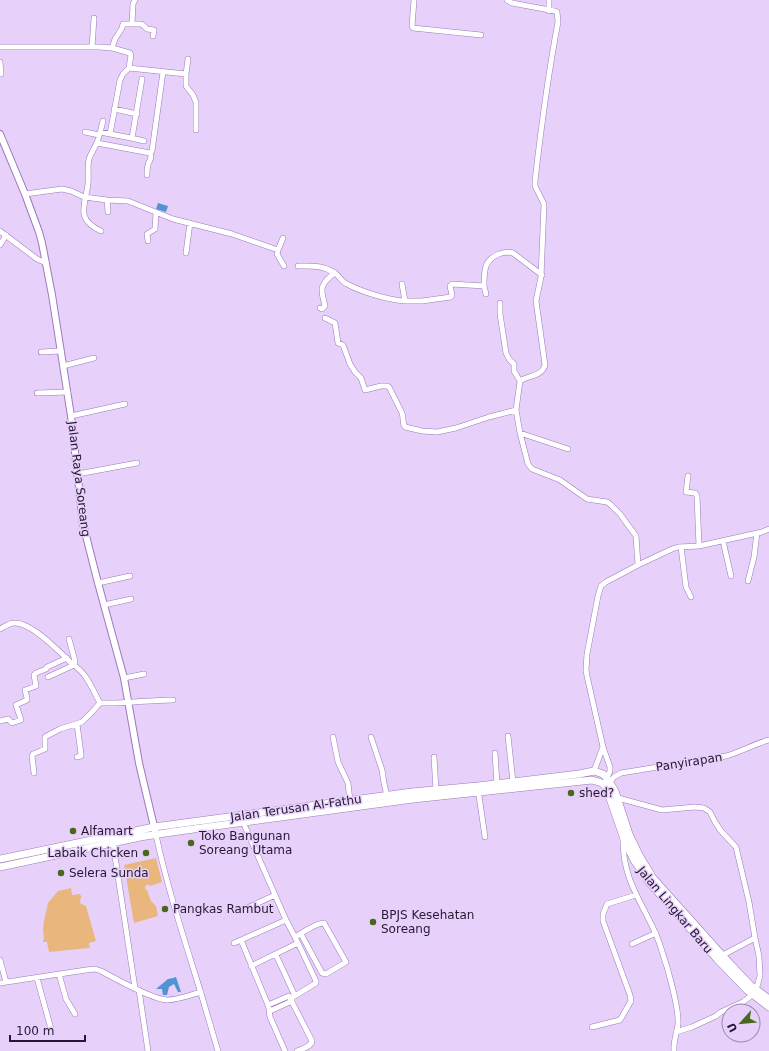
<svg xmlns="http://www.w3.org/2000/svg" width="769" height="1051" font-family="'DejaVu Sans',sans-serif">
  <rect width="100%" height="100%" fill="#e7d1fb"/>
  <!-- green -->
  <path fill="#e9b67d" d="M156 858 162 882 150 886 148 884 145 887 146 890H147L151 901 156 906 158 916 134 923 124 865Z
    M71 888 72 895 80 894 81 896 80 903 86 906 96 941 89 943 90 948 49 952 47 942H43L44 937 43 930 44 921 48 903 58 891Z"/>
  <!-- water -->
  <path fill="#5294d3" d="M158 203 168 206 166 212 156 209Z
    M176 977 181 992H178L174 984 169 987 167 995H163L162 989H156L168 979 173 978Z"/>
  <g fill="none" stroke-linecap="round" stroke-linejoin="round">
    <!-- minor casing -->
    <g stroke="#9d79bb" stroke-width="6">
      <path id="minor" d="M414 0 412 26 413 28 481 35
        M507 0 512 3 555 11 557 12 558 22C548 75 541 128 535 181V186L544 204 541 277 536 301 545 365C542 377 528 375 520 381L516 410 520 433 528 464 532 469 560 480 587 499 607 502 611 505 620 514 636 536 638 565
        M549 11V0
        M132 24 133 4 135 0
        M0 47H99L112 48 130 53 131 55 129 68 123 74 120 80 110 134
        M92 47 94 18
        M112 48 115 39 122 28 123 24H141L143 25 147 29 154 30 153 36
        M0 62 1 74
        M129 68 186 74V86L193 95 196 102V130
        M186 74 188 59
        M114 109 137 114
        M85 132 99 135
        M100 132 131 138H132L142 79
        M131 138 144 141
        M97 143 150 153C153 159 149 160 148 165 147 168 147 172 147 175
        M152 151 163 72
        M25 194 62 189 71 191 84 197 107 200 128 201 173 219 232 234 278 250 283 238
        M107 200 108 212
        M0 231 37 259 46 263
        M101 231C75 219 85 206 88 184 89 176 87 167 89 159 91 153 95 148 97 142 100 135 101 128 103 121
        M148 241 147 234 155 229 156 213
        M0 245 6 235
        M278 250 277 254 284 266
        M186 253 190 223
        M298 266C313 266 322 265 335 273
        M402 284 405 301H422L451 297 452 295 450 286 452 284 484 286C484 280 484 272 486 266 490 256 503 250 513 253L542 275
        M484 286 486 294
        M500 303V314L506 353 509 359 514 364V371L520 381
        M320 308 322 309 325 306C324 301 322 296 322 290 322 283 330 276 335 273 339 276 342 282 347 284 362 292 388 300 405 301
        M325 318 335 323 338 343 343 345 350 364 355 372 361 378 365 390 381 386H387L389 387 402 413C404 418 402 423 405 427L422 431 437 432 456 428 489 417 516 410
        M41 352 61 351
        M63 366 94 358
        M37 393 68 392
        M71 416 125 404
        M520 433 568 449
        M78 474 137 463
        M688 476 686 492 695 493 697 496 699 546
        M723 541 731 576
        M681 547 686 587 691 597
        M748 581 754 557 757 533
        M98 583 130 576
        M104 605 131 599
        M0 629C4 627 9 623 14 623 31 622 58 650 69 661 75 666 81 670 85 676 91 684 95 694 100 703 124 704 148 700 173 700
        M48 677 74 665 75 661 69 639
        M124 678 144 674
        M0 721 8 719 12 723 21 720 16 705 27 700V698L25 690 36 686 34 675 36 673 46 669 47 667 67 658
        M77 724 81 754V756L77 757
        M508 736 513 782
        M333 737 338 762 348 783 350 801
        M371 737 382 770 384 783 387 796
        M495 753 497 784
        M434 757 436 790
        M594 771 603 747
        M34 773 32 756 33 754 45 749V737L60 729 82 722 91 713 100 703
        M607 778 610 771V767L603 747 587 676 586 670 587 654 598 596 601 586 606 582 638 565 672 549 678 547 699 546 762 532 769 529
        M610 782 614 777 621 773 726 756C741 752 754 744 769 740
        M478 789 485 837
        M618 798 662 810 695 807 704 808 710 812 715 822 721 831 736 847 749 902 755 938 759 956 760 976 756 990
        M243 822 286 920 298 943 251 966
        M156 835C167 887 184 938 200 990 206 1010 212 1031 218 1051
        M623 840C623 879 640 899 655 932 660 943 663 955 667 967 671 982 679 1008 678 1024 677 1033 673 1042 674 1051
        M113 843 135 988
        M243 910 275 895
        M295 937C302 933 316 923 324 923L346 962 326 974 322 973 301 934
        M234 943 241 940
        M632 944 656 933
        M276 955 295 996
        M721 956 755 938
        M0 960 6 982
        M59 974 66 999 75 1014
        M37 978 51 1029
        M0 983 86 970 95 969 101 971C116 979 151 999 167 1000 178 1000 190 995 201 992
        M139 990 148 1051
        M289 996 312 1041C311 1047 302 1049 297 1051
        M293 997 316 983V981L298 943
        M268 1005 289 996
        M270 1011 292 1001V1000
        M592 1027 620 1020 631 1001 630 995 603 921V914L607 904 636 895
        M676 1032 692 1027 716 1016 721 1012 743 1002 752 995
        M285 1051 270 1017C269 1012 270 1011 268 1005L241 940 286 920"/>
    </g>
    <!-- major casing -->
    <g stroke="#9d79bb" stroke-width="8">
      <path id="major" d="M0 134 25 194 39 232 42 243 52 295 71 416 83 524 98 583 124 678 139 763 156 835"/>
    </g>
    <!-- highway casing -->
    <g stroke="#9d79bb" stroke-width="8">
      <path id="highway" d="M0 859 154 827 412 792 478 786 579 774 594 771 603 774 607 778 615 791 629 834 639 855 653 878 722 955 750 985 769 999
        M0 867 140 837 172 832 413 799 592 780 602 783 606 787 625 842 634 860 649 882 717 959 747 990 769 1007"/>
    </g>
    <!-- minor -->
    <use href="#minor" stroke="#fff" stroke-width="5"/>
    <!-- major -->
    <use href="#major" stroke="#fff" stroke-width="6"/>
    <!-- highway -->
    <use href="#highway" stroke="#fff" stroke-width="7"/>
  </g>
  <!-- markers -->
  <g fill="#4a681d" stroke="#e7d1fb" stroke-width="1.5">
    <circle cx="571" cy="793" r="4"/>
    <circle cx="73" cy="831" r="4"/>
    <circle cx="191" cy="843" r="4"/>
    <circle cx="146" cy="853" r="4"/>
    <circle cx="61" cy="873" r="4"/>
    <circle cx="165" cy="909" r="4"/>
    <circle cx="373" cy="922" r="4"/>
  </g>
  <g text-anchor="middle" stroke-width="3" stroke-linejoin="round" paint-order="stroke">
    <!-- street labels -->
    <g font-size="12" fill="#261832" stroke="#e7d1fb">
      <text transform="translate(79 479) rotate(83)" y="4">Jalan Raya Soreang</text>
      <text transform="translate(689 762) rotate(-9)" y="4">Panyirapan</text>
      <text transform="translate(296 808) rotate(-8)" y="4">Jalan Terusan Al-Fathu</text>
      <text transform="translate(675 910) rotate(50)" y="4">Jalan Lingkar Baru</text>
    </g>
    <!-- poi labels -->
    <g font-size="12" fill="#261832" stroke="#e7d1fb" text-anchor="start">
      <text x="579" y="797">shed?</text>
      <text x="81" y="835">Alfamart</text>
      <text x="199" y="840">Toko Bangunan<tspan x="199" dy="14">Soreang Utama</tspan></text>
      <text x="138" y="857" text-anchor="end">Labaik Chicken</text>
      <text x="69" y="877">Selera Sunda</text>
      <text x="173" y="913">Pangkas Rambut</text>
      <text x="381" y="919">BPJS Kesehatan<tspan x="381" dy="14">Soreang</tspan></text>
    </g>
  </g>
  <!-- north arrow -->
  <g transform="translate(741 1023) rotate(243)"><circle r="19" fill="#e7d1fb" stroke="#9a87ab"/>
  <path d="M0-3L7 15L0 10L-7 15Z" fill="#4a681d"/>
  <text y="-6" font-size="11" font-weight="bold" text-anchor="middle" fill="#261832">U</text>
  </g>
  <!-- scale -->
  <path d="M10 1035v6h75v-6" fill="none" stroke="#261832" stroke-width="2"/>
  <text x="16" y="1035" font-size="12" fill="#261832" stroke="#e7d1fb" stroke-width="3" paint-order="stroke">100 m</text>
</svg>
